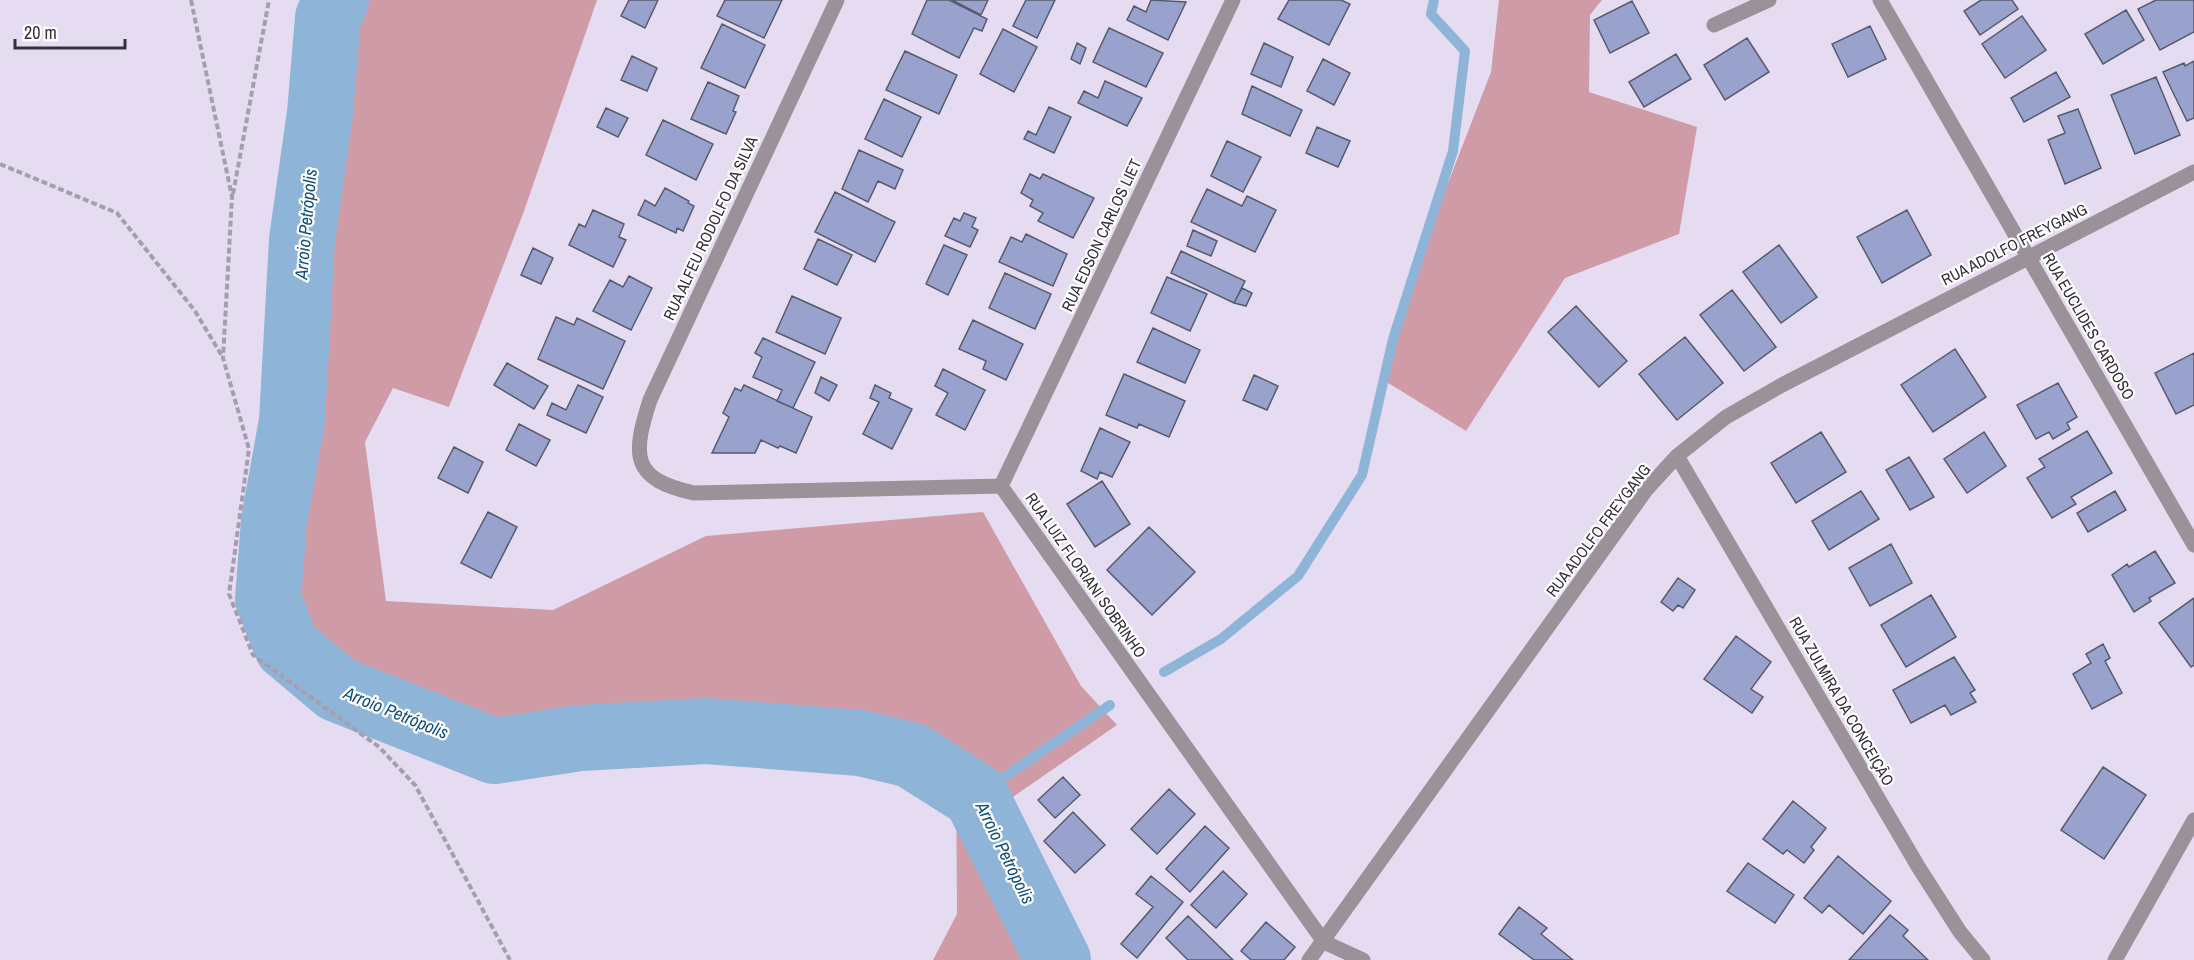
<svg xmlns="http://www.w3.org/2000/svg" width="2194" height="960" font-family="'Archivo Narrow',sans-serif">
  <rect width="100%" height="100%" fill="#e5dcf2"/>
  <!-- forest -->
  <path fill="#cf9ba7" d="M356 0H597L524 211 449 407 393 388 365 442 386 601 553 610 706 536 983 512 1081 686 1117 725 997 808 1021 859 1087 960H933L957 914 956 764 900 734 645 740 550 756 322 668 288 545 320 312 325 166Z
    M1499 0H1602L1590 15 1589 92 1697 127 1679 234 1565 278 1466 431 1385 381 1392 328 1491 72Z"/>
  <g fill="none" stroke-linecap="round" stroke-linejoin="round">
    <!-- stream -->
    <path stroke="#8eb5d7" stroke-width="10" d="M1164 672 1221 639 1298 576 1362 475 1393 339 1453 151 1465 51 1431 14 1434 0
      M976 796 1110 705"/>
    <!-- river -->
    <path stroke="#8eb5d7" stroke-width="66" d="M336 0 328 18 320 113 302 240 292 421 274 521 268 599 287 647 337 689 494 751 580 738 706 731 860 743 911 755 976 796 1058 960"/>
  </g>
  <!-- building -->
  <path fill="#98a2cd" stroke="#575b6e" stroke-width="1.5" d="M629 0H658L645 28 621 16Z
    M725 0H782L764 38 717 16Z
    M927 0H949L987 19 982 31 974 28 959 58 912 34Z
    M952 0H988L981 15Z
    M1026 0H1055L1037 38 1013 26Z
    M1151 0 1186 2 1168 40 1127 20 1134 6 1146 12Z
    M1289 0H1341L1350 4 1329 45 1278 19Z
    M1981 0H2012L2018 9 1980 35 1964 11Z
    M2156 0H2194V32L2160 50 2138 9Z
    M1632 1 1649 33 1610 53 1594 20Z
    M2126 10 2144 40 2103 64 2085 34Z
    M2022 16 2046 50 2005 78 1982 44Z
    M722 24 765 45 745 88 701 68Z
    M1870 26 1886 59 1848 77 1832 44Z
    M1109 28 1163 53 1146 87 1093 62Z
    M1003 29 1037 47 1014 92 980 74Z
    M1747 38 1769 72 1725 100 1704 65Z
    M1077 43 1086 48 1080 64 1071 59Z
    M1264 43 1293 57 1281 87 1251 74Z
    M905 51 957 75 939 114 886 90Z
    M1676 54 1691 79 1644 107 1629 82Z
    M632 56 657 68 647 91 621 80Z
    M1323 59 1350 73 1334 105 1307 91Z
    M2194 61V118L2187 121 2163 72 2184 63 2185 66Z
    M2056 72 2070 97 2024 122 2011 98Z
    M2156 77 2180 135 2135 154 2111 95Z
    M1105 81 1142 98 1127 126 1078 103 1084 91 1098 98Z
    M708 82 739 96 733 111 736 112 726 134 691 119Z
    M1252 86 1302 110 1290 136 1242 114Z
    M884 99 921 117 902 157 865 139Z
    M1049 107 1071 117 1054 153 1024 139 1028 131 1036 135Z
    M606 108 628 118 618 137 597 127Z
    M2078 109 2101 168 2065 184 2048 140 2065 133 2058 116Z
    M663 120 713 144 696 180 646 155Z
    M1317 127 1350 141 1338 167 1306 153Z
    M1227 141 1261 157 1243 192 1211 176Z
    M859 150 903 170 895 189 878 181 868 202 842 189Z
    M1030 174 1040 179 1043 174 1094 198 1073 238 1038 221 1043 213 1030 206 1033 200 1021 193Z
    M665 188 689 201 688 203 694 206 683 231 677 228 676 233 638 215 645 200 655 206Z
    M1207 189 1242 206 1247 196 1276 210 1255 252 1191 222Z
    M835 192 895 222 875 262 815 232Z
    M593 210 624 224 619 237 626 240 613 267 569 245 579 224 585 227Z
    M1907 210 1931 255 1882 283 1857 237Z
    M964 213 976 218 972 227 978 230 970 247 945 236 954 218 960 221Z
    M1193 230 1217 241 1211 256 1187 246Z
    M1026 234 1067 254 1053 286 999 262 1011 237 1022 242Z
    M818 239 852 255 837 285 804 269Z
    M944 245 967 255 948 295 926 284Z
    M1779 245 1817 297 1781 323 1743 272Z
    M533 248 553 258 541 284 521 275Z
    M1181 251 1245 281 1234 303 1171 273Z
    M1005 273 1051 294 1035 329 989 308Z
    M629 276 652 288 631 330 593 311 610 280 623 287Z
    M1167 277 1207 294 1190 331 1151 313Z
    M1242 288 1252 293 1246 306 1234 303Z
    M1732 290 1776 347 1744 371 1700 315Z
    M792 296 841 318 825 354 776 332Z
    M1576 306 1627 361 1599 387 1548 332Z
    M556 317 574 325 577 318 625 341 603 389 538 359Z
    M973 320 1023 344 1006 380 983 369 986 361 959 349Z
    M1153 328 1200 350 1185 383 1137 362Z
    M1685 337 1723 383 1677 420 1639 374Z
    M763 338 815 362 793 408 777 401 782 390 753 377 762 357 755 353Z
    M1955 349 1986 397 1933 432 1901 385Z
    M2194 353V405L2176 414 2155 373Z
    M507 363 548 386 534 409 494 385Z
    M943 369 985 390 965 430 936 415 948 393 935 386Z
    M1124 374 1185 401 1169 437 1139 424 1137 428 1106 415Z
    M1254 375 1278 386 1267 410 1243 400Z
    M821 377 837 385 829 401 815 393Z
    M2058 383 2077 417 2067 423 2070 429 2053 439 2049 432 2036 439 2017 405Z
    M578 385 603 397 586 433 547 415 552 403 566 410Z
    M744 385 812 417 796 453 780 446 778 448 761 440 755 453H712L729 417 723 413 735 388 741 391Z
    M875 385 891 393 889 398 912 409 892 449 863 434 879 402 870 398Z
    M519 424 550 440 536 466 506 450Z
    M1100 428 1130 442 1112 477 1100 472 1097 479 1081 471Z
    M2087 431 2112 473 2071 497 2076 504 2052 518 2027 478 2045 467 2039 459Z
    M1821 432 1846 472 1796 503 1771 463Z
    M1984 432 2006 466 1967 493 1944 459Z
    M454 447 483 462 468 493 438 478Z
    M1909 457 1934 497 1910 510 1886 470Z
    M1102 481 1130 524 1095 547 1067 504Z
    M1861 491 1879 519 1829 550 1812 521Z
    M2115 491 2126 510 2088 532 2077 513Z
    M488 512 517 527 491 578 461 563Z
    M1149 527 1195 572 1152 615 1107 570Z
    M1891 544 1912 583 1870 606 1849 568Z
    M2155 551 2175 583 2149 598 2151 601 2134 612 2112 575 2127 564 2129 567Z
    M1678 578 1695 590 1683 608 1678 605 1673 611 1661 602Z
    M1931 595 1956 637 1906 667 1881 625Z
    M2194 598V665L2191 667 2159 623Z
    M1736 636 1771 662 1751 689 1763 697 1752 713 1704 679Z
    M2103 644 2110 658 2105 661 2122 693 2092 709 2073 674 2091 663 2086 654Z
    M1954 657 1975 690 1970 693 1976 702 1951 715 1945 705 1911 723 1893 690Z
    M2103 767 2146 795 2104 859 2061 830Z
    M1063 777 1080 795 1055 818 1038 800Z
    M1169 789 1195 814 1157 854 1131 829Z
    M1793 801 1826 828 1811 847 1814 850 1804 863 1787 850 1783 854 1763 839Z
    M1073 812 1105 845 1075 873 1044 841Z
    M1205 826 1229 848 1190 892 1166 869Z
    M1838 856 1891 901 1863 934 1829 905 1822 913 1804 898Z
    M1748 863 1794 895 1775 923 1727 891Z
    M1223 871 1247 894 1216 928 1191 905Z
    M1151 876 1183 902 1137 958 1121 944 1153 907 1136 894Z
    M1519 907 1547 928 1541 934 1573 960H1534L1499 934Z
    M1890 915 1908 930 1903 936 1928 960H1849Z
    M1188 916 1233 960H1188L1166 938Z
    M1266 922 1295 947 1284 960H1251L1241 951Z"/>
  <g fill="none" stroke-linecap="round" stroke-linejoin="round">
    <!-- path -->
    <path stroke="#a59eaf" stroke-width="4" stroke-dasharray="6 3" stroke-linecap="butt" d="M191 0 232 197 223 358 249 449 229 594 253 655 379 747 415 785 510 960
      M0 164 117 213 195 311 222 356
      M233 194 269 0"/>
    <!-- minor -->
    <path stroke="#9a9298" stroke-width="15" d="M837 0 650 400C632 456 631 479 694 493L1001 486 1324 942 1363 960
      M1880 0 2194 545
      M1714 25 1769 0
      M1677 456 1919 868 1960 932 1983 960
      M1001 486 1233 0
      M1309 960 1646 490 1677 456 1726 417 1782 385 2194 172
      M2115 960 2194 820"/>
  </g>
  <g text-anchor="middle" stroke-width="4.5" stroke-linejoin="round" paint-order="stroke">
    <!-- street labels -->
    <g font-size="16" fill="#343039" stroke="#fff">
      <text transform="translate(710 228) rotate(-65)" y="6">RUA ALFEU RODOLFO DA SILVA</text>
      <text transform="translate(1101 235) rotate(-65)" y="6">RUA EDSON CARLOS LIET</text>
      <text transform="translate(2014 244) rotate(-27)" y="6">RUA ADOLFO FREYGANG</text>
      <text transform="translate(2089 326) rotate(60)" y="6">RUA EUCLIDES CARDOSO</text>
      <text transform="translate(1598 530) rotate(-53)" y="6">RUA ADOLFO FREYGANG</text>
      <text transform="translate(1086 575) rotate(55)" y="6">RUA LUIZ FLORIANI SOBRINHO</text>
      <text transform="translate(1842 701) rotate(60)" y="6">RUA ZULMIRA DA CONCEIÇÃO</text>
    </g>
    <!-- water labels -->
    <g font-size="18" font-style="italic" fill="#14517d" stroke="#fff">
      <text transform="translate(306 224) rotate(-85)" y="6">Arroio Petrópolis</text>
      <text transform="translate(396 713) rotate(22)" y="6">Arroio Petrópolis</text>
      <text transform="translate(1005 853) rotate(64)" y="6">Arroio Petrópolis</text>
    </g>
  </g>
  <!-- scale -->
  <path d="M15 39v9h110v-9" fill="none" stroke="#343039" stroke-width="3"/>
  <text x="24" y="39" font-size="18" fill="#343039" stroke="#ffffff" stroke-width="4.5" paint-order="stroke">20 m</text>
</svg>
